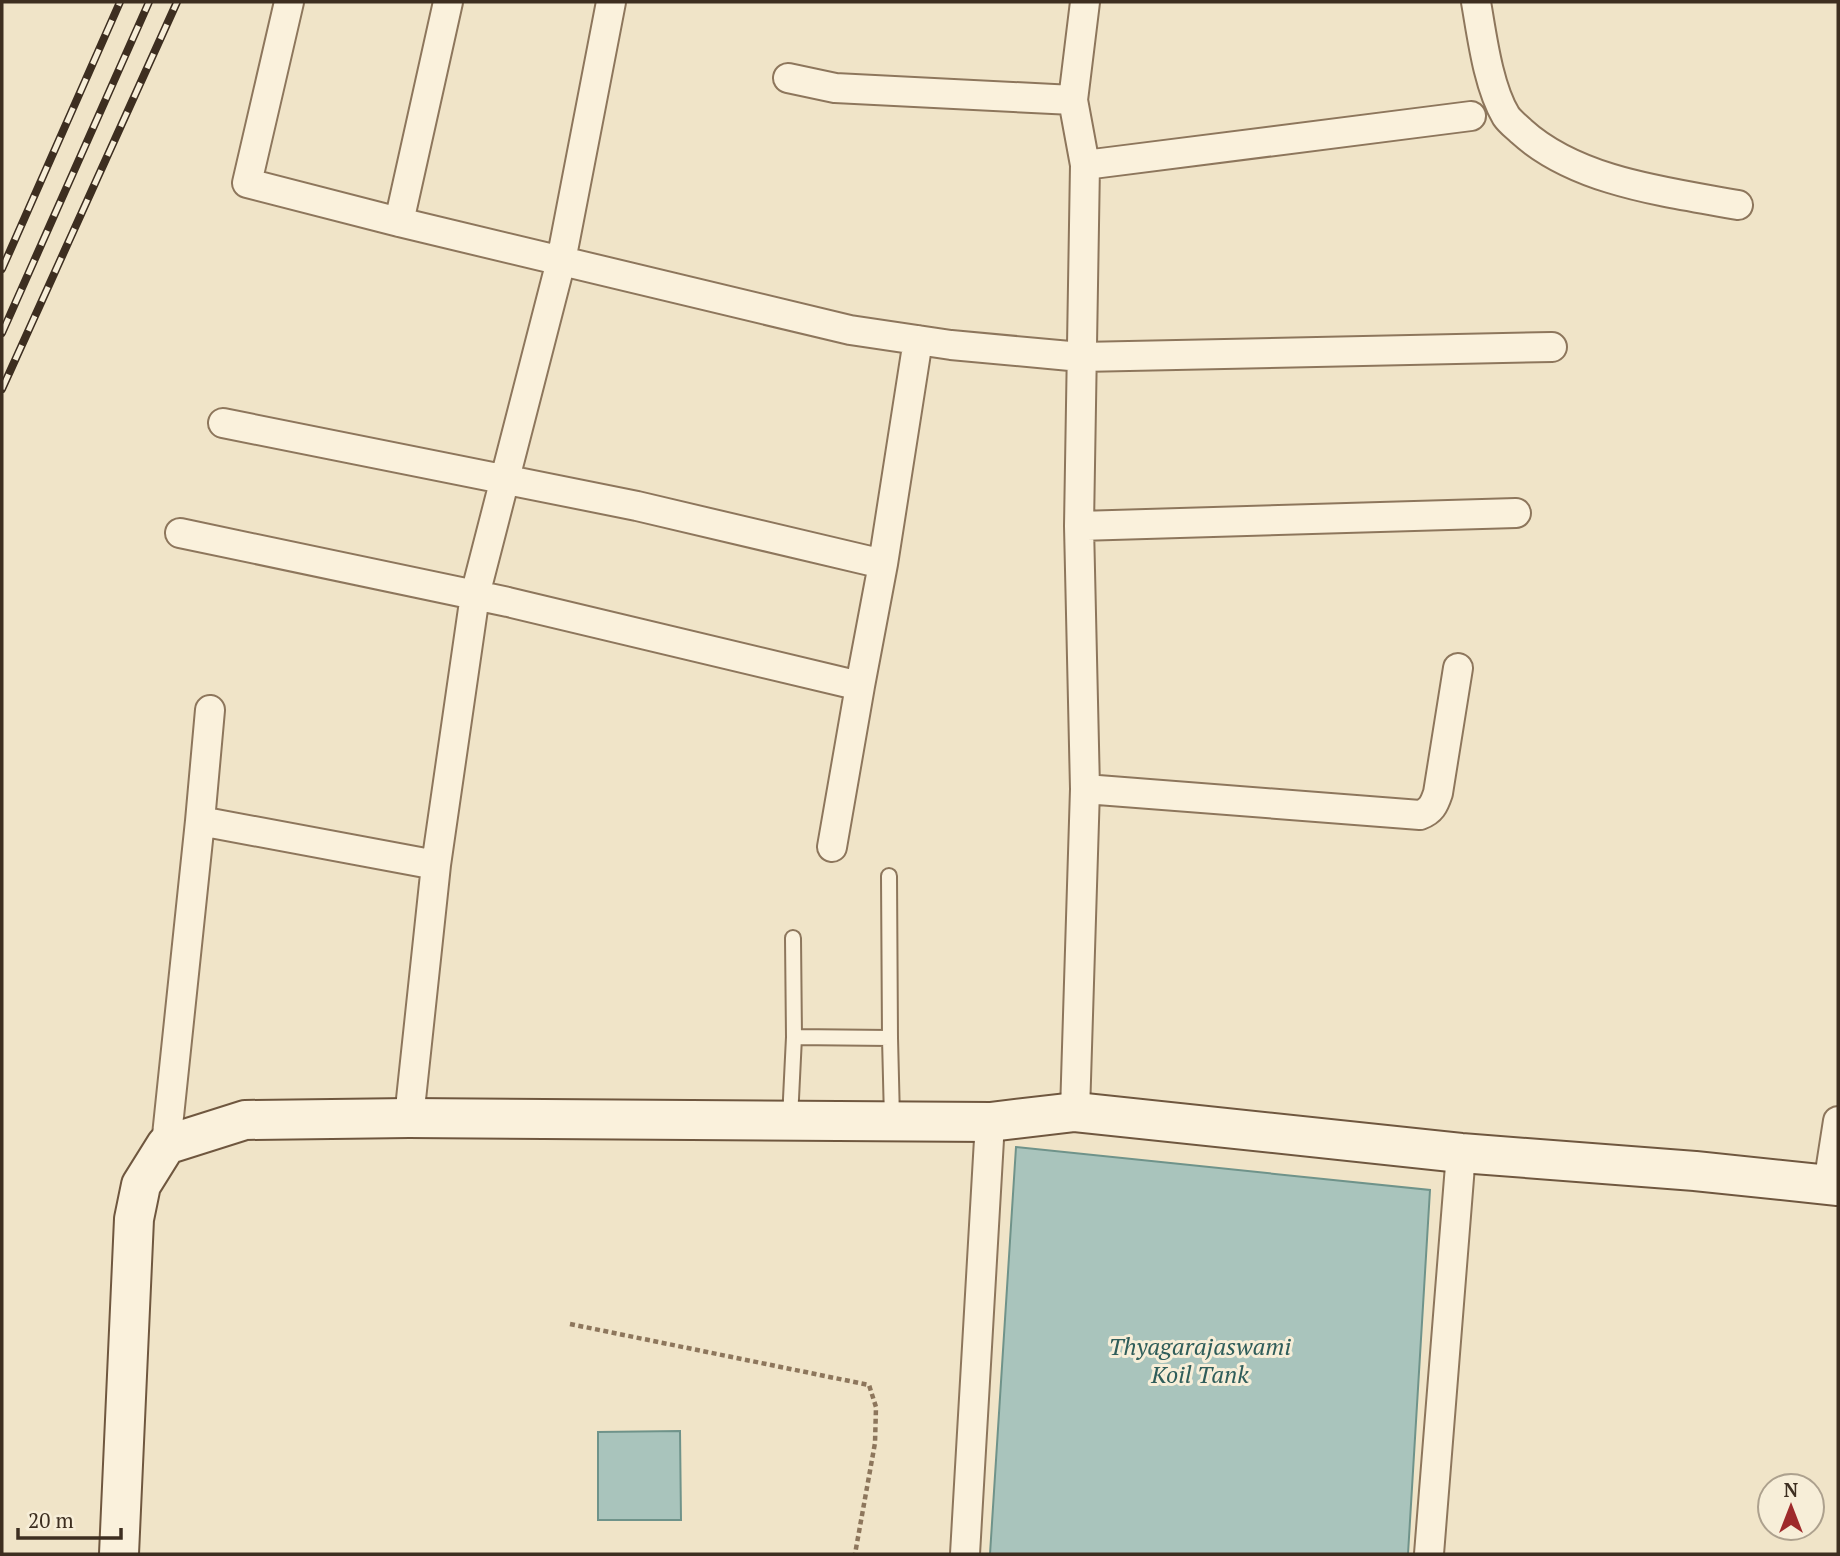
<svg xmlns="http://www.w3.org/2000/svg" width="1840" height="1556" font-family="'PT Serif',serif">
  <rect width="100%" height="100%" fill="#f0e4c8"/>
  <!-- water -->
  <path fill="#a9c4bc" stroke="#6f938a" stroke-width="2" d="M1016 1147 1430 1190 1408 1554H990Z
    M680 1431 681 1520H598V1432Z"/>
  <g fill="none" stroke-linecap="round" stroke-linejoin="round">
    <!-- lane casing -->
    <g stroke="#8d765c" stroke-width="18">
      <path id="lane" d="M889 876 890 1038
        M793 938 794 1037
        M790 1119 794 1037 890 1038 892 1119"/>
    </g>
    <!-- street casing -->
    <g stroke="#8d765c" stroke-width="32">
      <path id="street" d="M289 2 247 183 399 222 850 330 951 345 1081 357 1552 347
        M1476 2C1482 36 1488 86 1506 116 1510 122 1517 127 1521 131 1577 182 1667 192 1738 205
        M788 78 835 88 1073 100
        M1085 165 1471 116
        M399 222 448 2
        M223 423 637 506 883 564
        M1079 526 1516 513
        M180 533 508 602 860 686 883 564 918 340
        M1085 789 1420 815C1431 811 1434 805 1438 793L1458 668
        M200 821 210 710
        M832 847 860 686
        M1075 1112 1085 789 1079 526 1085 165 1073 100 1085 2
        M409 1118 436 865 475 595 561 261 611 2
        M166 1145 200 821 436 865
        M1828 1185 1838 1121
        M965 1554 990 1122
        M1429 1554 1461 1153"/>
    </g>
    <!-- secondary casing -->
    <g stroke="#6f573f" stroke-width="42">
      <path id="secondary" d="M119 1554 134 1219 141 1185 166 1145 245 1120 409 1118 990 1122 1075 1112 1461 1153 1695 1171 1838 1186"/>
    </g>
    <!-- path -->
    <path stroke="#8d765c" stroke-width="4.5" stroke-dasharray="5 3.5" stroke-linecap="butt" d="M570 1324 869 1385 876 1407 875 1443 855 1554"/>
    <!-- lane -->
    <use href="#lane" stroke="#faf1dc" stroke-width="14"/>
    <!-- street -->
    <use href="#street" stroke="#faf1dc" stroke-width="28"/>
    <!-- secondary -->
    <use href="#secondary" stroke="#faf1dc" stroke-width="38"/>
    <!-- rail casing -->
    <g stroke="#3d2e20" stroke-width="8">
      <path id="rail" d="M2 269 120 2
        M2 333 149 2
        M2 389 177 2"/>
    </g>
    <!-- rail -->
    <use href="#rail" stroke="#f7eed8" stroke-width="5" stroke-dasharray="16" stroke-linecap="butt"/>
  </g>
  <g text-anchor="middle" stroke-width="6" stroke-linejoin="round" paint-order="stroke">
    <!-- water labels -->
    <g font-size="24" font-style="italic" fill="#2f5d5a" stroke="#f7eed8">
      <text x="1200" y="1355">Thyagarajaswami<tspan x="1200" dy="28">Koil Tank</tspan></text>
    </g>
  </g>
  <!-- border -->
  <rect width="1840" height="1556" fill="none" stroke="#3d2e20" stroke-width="7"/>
  <!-- north arrow -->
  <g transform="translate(1791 1507)"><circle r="33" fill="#f7eed8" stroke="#ada18e" stroke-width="2"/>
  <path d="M0-5L12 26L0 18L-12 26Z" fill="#9e2a2b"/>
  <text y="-10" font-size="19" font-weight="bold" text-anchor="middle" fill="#3d2e20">N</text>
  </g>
  <!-- scale -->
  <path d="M18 1528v10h103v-10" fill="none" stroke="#3d2e20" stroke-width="3.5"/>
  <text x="28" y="1528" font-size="21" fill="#3d2e20" stroke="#f7eed8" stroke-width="5" paint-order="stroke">20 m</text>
</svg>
